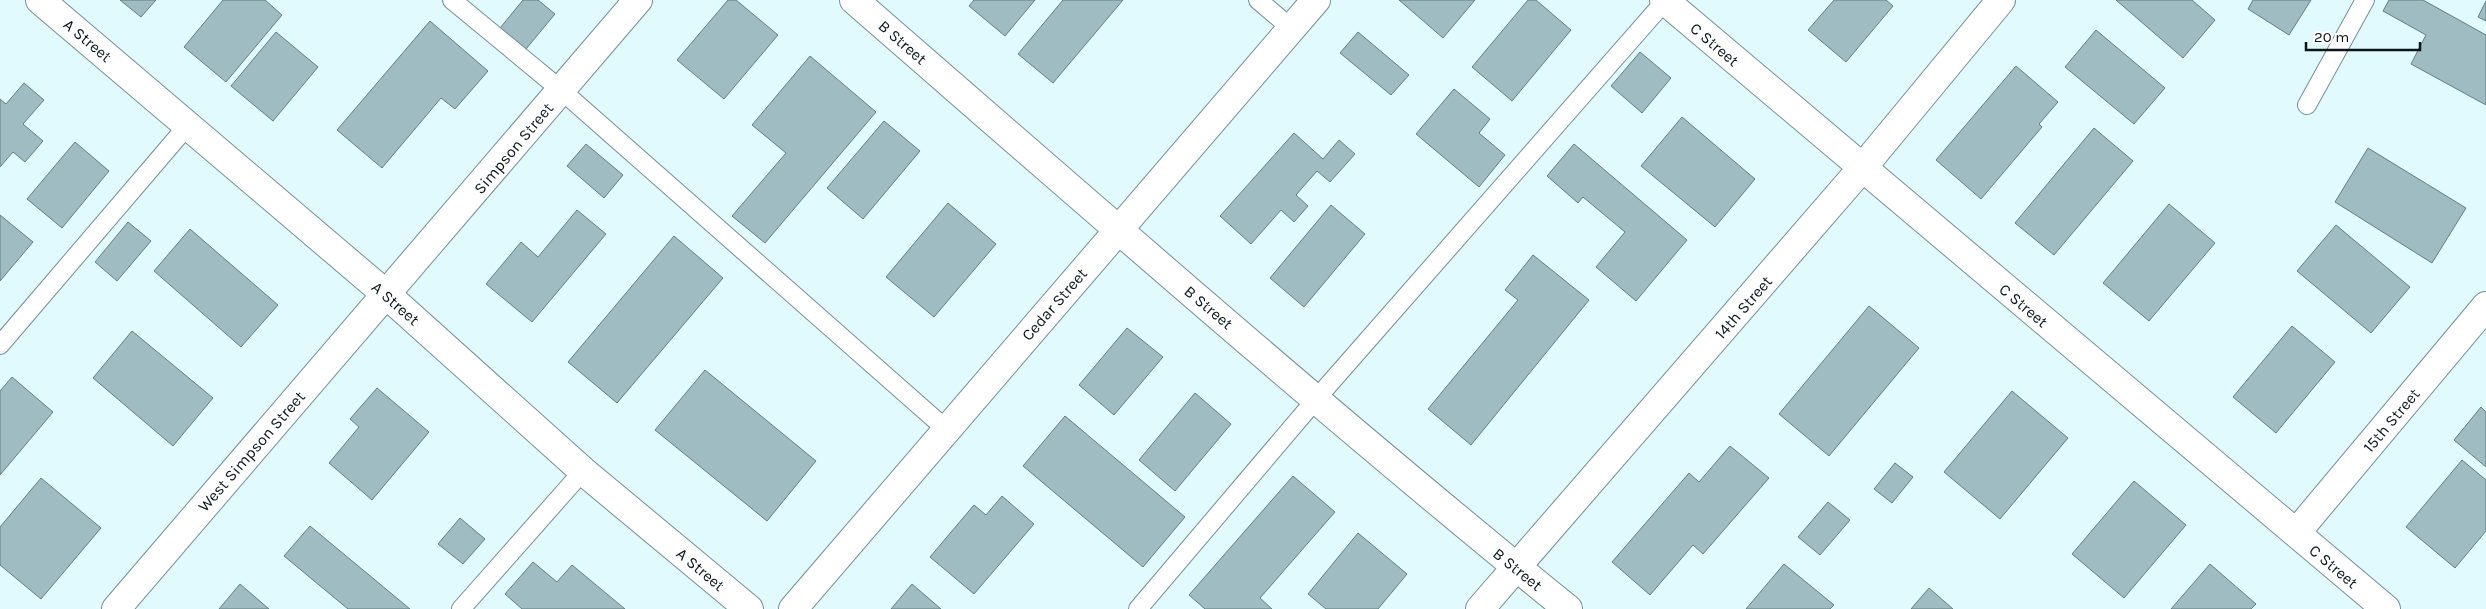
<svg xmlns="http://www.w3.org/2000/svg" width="2486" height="609" font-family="Karla,sans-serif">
  <rect width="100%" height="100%" fill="#e1fafe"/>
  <!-- building -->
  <path fill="#9ebcc1" stroke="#627e83" d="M120 0H156L141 17Z
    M223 0H265L282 15 226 82 184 47Z
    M523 0H538L555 14 526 49 500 28Z
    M728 0H736L778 35 724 99 677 60Z
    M974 0H1035L1005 36 969 6Z
    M1063 0H1123L1053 83 1018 54Z
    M1399 0H1475L1443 38Z
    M1528 0H1536L1571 30 1512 101 1472 67Z
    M1834 0H1886L1893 6 1846 62 1808 30Z
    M2116 0H2192L2215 20 2183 58Z
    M2253 0H2311L2289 35 2248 9Z
    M2389 0H2423L2486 35V105L2411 64 2426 35 2383 11Z
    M2486 1V21L2478 17Z
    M430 21 488 71 455 109 441 98 382 168 337 130Z
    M2096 30 2165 88 2134 124 2065 67Z
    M276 32 318 67 273 121 231 86Z
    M1358 32 1409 75 1391 95 1340 53Z
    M1640 52 1671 78 1642 113 1611 86Z
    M810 56 876 112 765 243 732 216 786 153 752 125Z
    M2016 66 2058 102 2039 124 2042 127 1981 199 1936 160Z
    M24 83 44 100 23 124 43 141 25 162 13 152 0 167V99L6 104Z
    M1454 89 1490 119 1479 133 1505 155 1479 187 1416 134Z
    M1682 117 1755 179 1715 227 1641 166Z
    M884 121 920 151 863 219 827 188Z
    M2094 128 2133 161 2054 255 2015 223Z
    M1294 133 1323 159 1339 140 1355 154 1330 182 1317 171 1296 195 1308 206 1294 222 1281 210 1251 244 1220 216Z
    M75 142 109 171 62 228 27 199Z
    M586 144 623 175 604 198 567 166Z
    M1574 144 1687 240 1636 301 1596 267 1625 232 1583 197 1578 203 1547 176Z
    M2368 148 2466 208 2432 263 2335 202Z
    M948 203 996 244 934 317 886 277Z
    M2169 204 2215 243 2149 321 2103 283Z
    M1331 205 1365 234 1304 307 1270 278Z
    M577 210 606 234 532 322 486 284 521 242 538 257Z
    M0 215 33 242 0 281Z
    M128 222 151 241 117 281 95 262Z
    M2336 225 2410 287 2371 333 2297 271Z
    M190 229 278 305 241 347 154 271Z
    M674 236 723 278 617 403 568 362Z
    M1533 255 1589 300 1471 445 1428 409 1518 300 1505 290Z
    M1869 306 1919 348 1829 456 1779 414Z
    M2292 326 2335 362 2276 433 2233 397Z
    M1127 328 1163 357 1114 415 1079 385Z
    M132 331 213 398 173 446 93 378Z
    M705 370 816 461 767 521 655 430Z
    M12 377 53 412 0 475V391Z
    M377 388 429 432 372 500 329 463 359 427 350 419Z
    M2012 391 2068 438 2000 519 1944 472Z
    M1195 393 1231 424 1175 491 1139 460Z
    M2481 407 2486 412V467L2454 440Z
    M1065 416 1185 517 1143 567 1023 466Z
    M1730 446 1769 478 1703 554 1693 545 1650 595 1612 562 1689 473 1699 482Z
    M2462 460 2486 480V531L2455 568 2406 527Z
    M1895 463 1913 477 1892 503 1874 489Z
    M1293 476 1335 512 1260 598 1272 609H1205L1189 595Z
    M41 478 101 528 41 599 0 565V527Z
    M2134 481 2186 525 2124 598 2072 554Z
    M1002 496 1034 524 974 594 930 557 974 505 986 515Z
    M1828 502 1850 520 1820 555 1798 537Z
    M460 518 485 539 463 564 438 544Z
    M310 526 410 609H348L284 556Z
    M1358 533 1407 574 1378 609H1326L1308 594Z
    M533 562 557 582 572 565 625 609H522L505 594Z
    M1784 564 1834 605 1830 609H1746Z
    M2210 564 2256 604 2251 609H2171Z
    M240 584 269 609H219Z
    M912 584 941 609H891Z
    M1929 588 1953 609H1911Z"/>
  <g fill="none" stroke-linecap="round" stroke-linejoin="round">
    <!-- service casing -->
    <g stroke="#728f94" stroke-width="20">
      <path id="service" d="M452 0 561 90 947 430
        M1258 0 1291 28
        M2307 105 2365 0
        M0 345 188 125
        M461 609 583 471
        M1138 609 1317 398 1665 1"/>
    </g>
    <!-- minor casing -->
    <g stroke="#728f94" stroke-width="30">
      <path id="minor" d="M40 0 387 295 583 471 749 609
        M854 0C1090 205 1325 412 1568 609
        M1664 0 2386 609
        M2296 533 2486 306
        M116 609 638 0
        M793 609 1316 0"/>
    </g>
    <!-- tertiary casing -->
    <g stroke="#728f94" stroke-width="30">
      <path id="tertiary" d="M1480 609 1863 167 2001 0"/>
    </g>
    <!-- service -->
    <use href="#service" stroke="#fff" stroke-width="18"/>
    <!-- minor -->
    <use href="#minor" stroke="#fff" stroke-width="28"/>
    <!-- tertiary -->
    <use href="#tertiary" stroke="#fff" stroke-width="28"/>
  </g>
  <g text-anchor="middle" stroke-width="4.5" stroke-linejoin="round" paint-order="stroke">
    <!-- street labels -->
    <g font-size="16" fill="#0b1618" stroke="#fff">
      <text transform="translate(88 40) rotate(40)" y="6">A Street</text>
      <text transform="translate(903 42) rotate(41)" y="6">B Street</text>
      <text transform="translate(1715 44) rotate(40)" y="6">C Street</text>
      <text transform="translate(513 148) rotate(-50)" y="6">Simpson Street</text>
      <text transform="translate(396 303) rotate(41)" y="6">A Street</text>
      <text transform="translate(1054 304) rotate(-49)" y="6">Cedar Street</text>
      <text transform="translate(2024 305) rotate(40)" y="6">C Street</text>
      <text transform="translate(1209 307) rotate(40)" y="6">B Street</text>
      <text transform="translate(1743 307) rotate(-49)" y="6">14th Street</text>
      <text transform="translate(2391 420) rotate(-50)" y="6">15th Street</text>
      <text transform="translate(251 451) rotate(-49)" y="6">West Simpson Street</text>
      <text transform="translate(2334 566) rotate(40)" y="6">C Street</text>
      <text transform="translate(701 569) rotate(40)" y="6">A Street</text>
      <text transform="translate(1518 569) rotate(39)" y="6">B Street</text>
    </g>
  </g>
  <!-- scale -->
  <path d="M2306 42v8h114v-8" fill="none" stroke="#0b1618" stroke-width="2.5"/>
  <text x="2314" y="42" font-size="15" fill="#0b1618" stroke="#ffffff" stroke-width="4" paint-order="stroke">20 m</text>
</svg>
